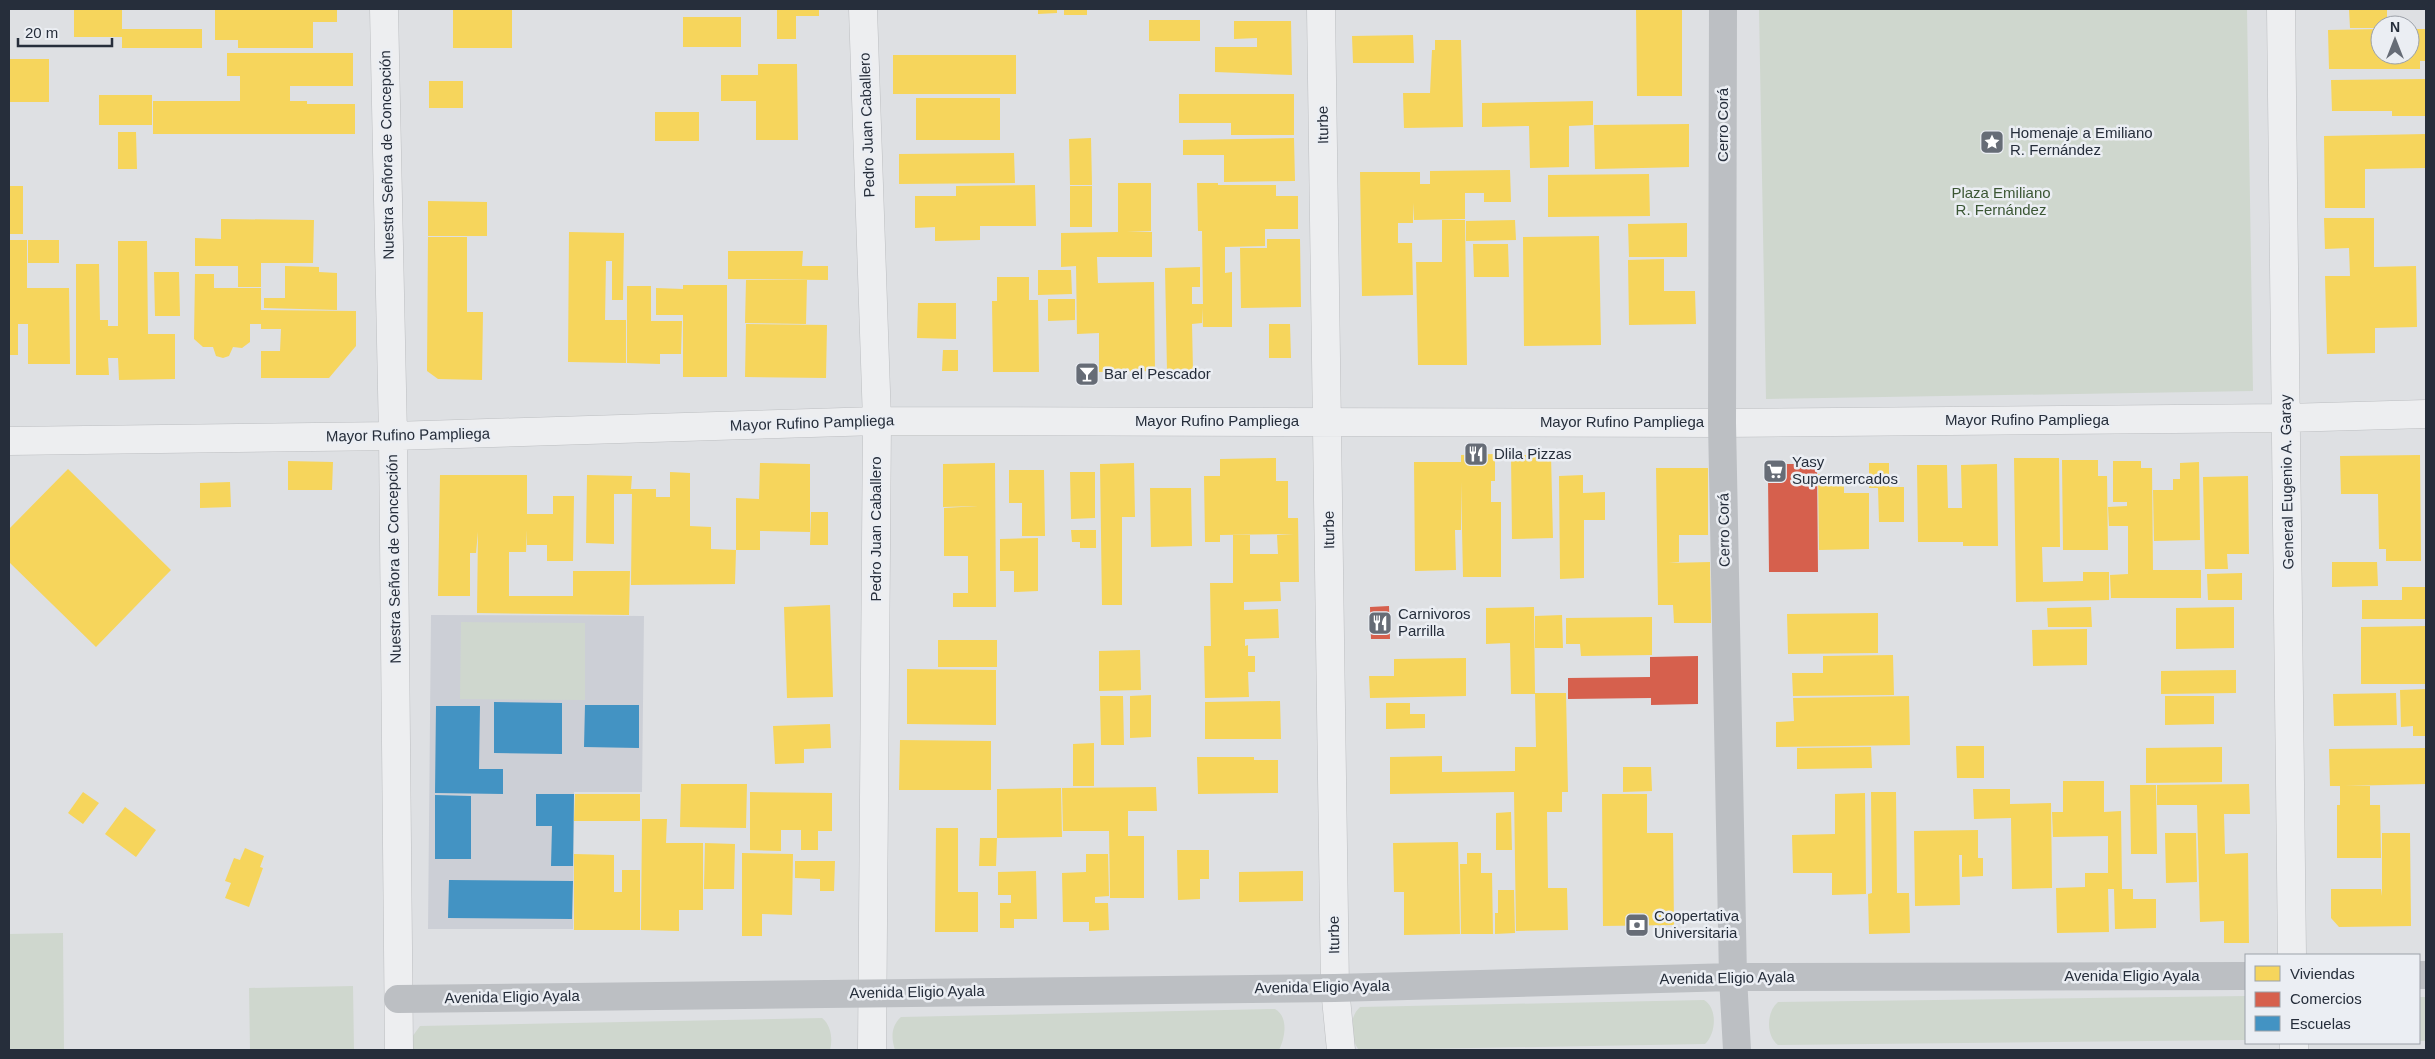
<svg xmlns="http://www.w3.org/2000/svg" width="2435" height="1059" font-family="Arial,sans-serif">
  <rect width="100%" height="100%" fill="#dee0e3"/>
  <!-- built -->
  <path fill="#cccfd6" d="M431 615 644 616 642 792H574L573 929H428Z"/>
  <!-- green -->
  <path fill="#cfd7ce" d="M1759 9H2247L2253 391 1766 399Z
    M461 622 585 623V700L460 699Z
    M63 933 64 1049 9 1050V934Z
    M353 986 354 1050H250L249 988Z
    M2246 996V1040L1778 1045C1766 1036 1766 1012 1778 1002Z
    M2419 997H2426V1041H2419Z
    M1704 1000C1718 1008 1716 1034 1705 1044L1359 1050C1350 1039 1348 1018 1360 1007Z
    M1275 1009C1289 1017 1285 1038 1279 1050H895C891 1038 891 1026 901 1017Z
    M822 1018C831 1025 833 1039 830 1050H411L412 1037 420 1026Z"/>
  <!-- homes -->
  <path fill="#f6d55c" d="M74 9H122V29H202V48H122V37H74Z
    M215 9H337V22H313V48H238V40H215Z
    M453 9H512V48H453Z
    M777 9H819V16H796V39H777Z
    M1038 9H1057V13L1038 14Z
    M1064 9H1087V15H1064Z
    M1636 9H1682V96H1637Z
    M2349 9H2387V25H2380V28H2350Z
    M683 17H741V47H683Z
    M1149 20H1200V41H1149Z
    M1234 21H1291L1292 75 1215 72V47H1257V38L1234 39Z
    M2380 29V55H2410V29H2426V61H2420V69H2329L2328 30Z
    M1413 35 1414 63H1353L1352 36Z
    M1435 40H1461L1463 127 1404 128 1403 93H1430L1432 50H1435Z
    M227 53H353V86H290V101H307V104H355V134H153V101H240V76H227Z
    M893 55H1016V94H893Z
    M9 59H49V102H9Z
    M758 64H797L798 140H756V101H721V75H758Z
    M2425 79V116H2392V111H2332L2331 80Z
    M429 81H463V108H429Z
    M1179 94H1294V135H1231V123H1179Z
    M99 95H152V125H99Z
    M916 98H1000V140H916Z
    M1593 101V125L1569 126V167L1530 168 1529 126 1482 127V103Z
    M655 112H699V141H655Z
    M1689 124V167L1595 169 1594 125Z
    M118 132H136L137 169H118Z
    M2426 134V168L2365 169V208H2325L2324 136Z
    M1091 138 1092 185H1070L1069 139Z
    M1294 138 1295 181 1224 182V155H1183V140Z
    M1014 153 1015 183 899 184V154Z
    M1510 170 1511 202H1484V193H1465V219L1414 220 1413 203V223H1398V243H1412L1413 295 1362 296 1360 172H1420V184H1430V171Z
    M1649 174 1650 216 1548 217V175Z
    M1118 183H1151V231L1127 232H1152V257H1097L1098 283 1154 282 1155 371 1099 372V333L1077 334 1076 266 1061 267V233L1118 232Z
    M1197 183H1218V185H1276V196H1298V229H1265V246L1225 247V273L1232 272V327H1203L1202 308V323L1192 324 1193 371 1167 372 1165 268 1200 267V287H1192V304H1203L1202 231H1227H1198Z
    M1035 185 1036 226H980V240L935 241V227L915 228V196H956V186Z
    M9 186H23V234H9Z
    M1070 186H1092V227H1070Z
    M428 201 487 202V236H428Z
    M2324 218H2374V267L2416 266 2417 327 2375 328V353L2327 354 2325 276H2350L2349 248 2325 249Z
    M221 219 314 220 313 263H261V287H238V266H195V238L221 239Z
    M1442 220H1465L1467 365H1418L1416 262H1442Z
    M1515 220 1516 240 1466 241V221Z
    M1687 223V257H1629L1628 224Z
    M569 232 624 233 623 300H612V261H606L605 320H626V363L568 362Z
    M1599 236 1601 345 1524 346 1523 237Z
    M428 237H467V312H483L482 380 438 379 427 371Z
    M1267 239H1300L1301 307 1241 308 1240 248H1267Z
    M9 240H27V288H69L70 364H28V324H18V355H9Z
    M28 240H59V263H28Z
    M118 241H147L148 334H175V379L119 380 118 358H108L109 375H76V264H99L100 320H108V326H118Z
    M1473 244H1508L1509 277H1474Z
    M728 251H803L802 266H828V280L728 279Z
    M1664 259V291H1695L1696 324 1629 325 1628 260Z
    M285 266 319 267V272L337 273V310L264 308V298H285Z
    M1038 270H1071L1072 294 1038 295Z
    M154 272H179L180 316H155Z
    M195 274H214V288H261V310L356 311V346L329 378H261V351H280L281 329H261V324H250V342L242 348 233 347 229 356 223 358 216 356 213 347H203L194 339Z
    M997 277H1029V300H1038L1039 372H993L992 301H997Z
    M746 280H807L806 324 745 323Z
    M683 285H727V377H683V315H656V288L683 289Z
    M627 286H651V321H682L681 354H660V364L627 363Z
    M1048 299H1075V320L1048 321Z
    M918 303H956V339L917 338Z
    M746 324 827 325 826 378 745 377Z
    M1269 324H1290L1291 358H1269Z
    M943 350H958V371H942Z
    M1495 454V481H1491V502H1501V577H1463L1461 482V530H1455L1456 570 1415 571 1414 462H1461V455Z
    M1511 455H1551L1553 538 1512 539Z
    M2420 455 2421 561H2386V549H2379L2378 494H2341L2340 456Z
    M1276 458V481H1288V518H1298L1299 582H1280L1281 601 1244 602V610L1278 609 1279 638 1245 639V646L1248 645V656H1255V672H1248L1249 697 1205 698 1204 646H1211L1210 583H1233V535H1250V554H1278L1277 535 1294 534 1220 535V542H1205L1204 476H1220V459Z
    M2014 458H2059L2060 547H2042L2043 582 2083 581V572H2109V600L2016 602Z
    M2062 460H2098V476H2107L2108 550H2063Z
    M288 461 333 462 332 490H288Z
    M2113 461H2141V468H2152L2153 570H2201V598H2111L2110 575 2128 574V526H2109L2108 507 2127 506V502H2113Z
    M2199 462 2200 540 2154 541 2153 490H2173V479H2180V463Z
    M760 463 810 464V532L760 531V550H736V498L759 499Z
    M995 463 996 607H953V593H968V556H944V508L978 506 943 507V464Z
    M1134 463 1135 517H1122V605H1102L1100 464Z
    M1869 463H1889V487H1904V522H1879L1878 488H1869Z
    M1997 464 1998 546H1963V542H1918L1917 465H1947L1948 508H1962L1961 465Z
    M1656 468H1708V535H1679V562L1669 563 1710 562 1711 623H1674L1673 605H1658Z
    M68 469 171 570 96 647 9 562V529Z
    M1009 470H1044L1045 536H1022V503H1009Z
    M670 472 690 473V526L711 527V549L736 550 735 584 631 585 632 494H614V544L586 543 587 475 632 476 631 489H656V497H670Z
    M1070 472H1095V518L1071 519Z
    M1818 474H1844V493H1869V549L1819 550Z
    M440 475H527V514H553V496H574L573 561H547V545H527V530L526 552H509V596H573V571H630L629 615 477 613 478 532 476 553H470V596H438Z
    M1583 475V493L1605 492V520H1584V578L1560 579 1559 476Z
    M2248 476 2249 554H2227L2228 569H2205L2203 477Z
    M230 482 231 507 200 508V483Z
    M1150 488H1191L1192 546 1151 547Z
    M811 512H828V545H810Z
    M1071 530H1096V548H1080V542H1072Z
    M1038 538V591L1014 592V571H1000V539Z
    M2332 562H2377L2378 586 2332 587Z
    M2242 573V600H2208L2207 574Z
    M2402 587H2426V619H2362V600H2402Z
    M830 605 833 697 787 698 784 607Z
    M1534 607 1535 694H1511L1510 643 1486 644V608Z
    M2091 607 2092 627H2048L2047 608Z
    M2234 607V648L2176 649V608Z
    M1878 613V653L1788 654 1787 614Z
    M1562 615 1563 648H1535V616Z
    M1652 617V655L1581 656 1580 644H1566V618Z
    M2426 626V684H2361V627Z
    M2087 629V665L2033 666 2032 630Z
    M938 640H997V667H938Z
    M1140 650 1141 690 1099 691V651Z
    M1893 655 1894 695 1793 696 1792 673H1823V656Z
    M1466 658V696L1370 698 1369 676H1394V659Z
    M907 669 996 670V725L907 724Z
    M2236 670V693L2161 694V671Z
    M2426 689V736H2413V726L2401 727 2400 690Z
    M1535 693H1566L1568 792H1562V812H1547L1548 888H1567L1568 930 1516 931 1514 792 1390 794V757L1442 756V772L1515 771V747H1536Z
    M2396 693 2397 725 2334 726 2333 694Z
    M1151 695V737L1130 738V696Z
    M1100 696H1123L1124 745H1101Z
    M1909 696 1910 745 1776 747V722L1794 721 1793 698Z
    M2165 696H2214V724L2165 725Z
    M1280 701 1281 739H1205V702Z
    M1386 703H1410V714H1425V728L1386 729Z
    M830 724 831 748 804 749V763L775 764 773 726Z
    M900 740 991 741V790H899Z
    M1094 743V786H1073V744Z
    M1956 746H1984V778H1957Z
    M1871 747 1872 768 1797 769V748Z
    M2222 747V782L2146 783V748Z
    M2426 748V784L2345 786H2370V805H2380L2381 858H2337V805H2340V786H2330L2329 749Z
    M1197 757H1254V760H1278V793L1198 794Z
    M1623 767H1651L1652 791 1623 792Z
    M2063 781H2104V812L2121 811 2122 889H2133V899H2156V928L2115 929 2114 889H2108L2109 932 2057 933 2056 888 2085 887V873H2108V836L2053 837 2052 812H2063Z
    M681 784H747L746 828 680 827Z
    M2249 784 2250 814H2224L2225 854 2248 853 2249 943H2224V921L2200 922 2197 805H2157V785Z
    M2130 785H2156L2157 854H2131Z
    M1156 787 1157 811H1128V836H1144V898H1110L1109 831H1063L1062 788Z
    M1061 788 1062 837 997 838V789Z
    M1973 789H2010V804L2051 803 2052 888 2012 889 2011 818 1974 819Z
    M83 792 99 803 83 824 68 813Z
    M750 792 832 793V831H818V850H801V830H781V851L750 850Z
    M1871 792H1896L1897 893H1909L1910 933 1869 934 1868 894 1872 893Z
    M1865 793 1866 894 1832 895V873H1793L1792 835 1835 834V794Z
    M575 794H640V821H574Z
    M1602 794H1647V833H1673L1674 925 1603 926Z
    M125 807 156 830 136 857 105 834Z
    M1511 812 1512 850H1496V813Z
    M642 819H667L666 843H703V910H679V931L641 930Z
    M936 828H958V892H978V932H935Z
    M1978 830V858H1983V876L1962 877V855H1959L1960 905 1915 906 1914 831Z
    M2165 833H2196L2197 882 2166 883Z
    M2382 833H2410L2411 926 2339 927 2331 918V889H2381L2382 896Z
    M980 838H997L996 866H979Z
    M1458 842 1460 934 1404 935V892H1394L1393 843Z
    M705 843 735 844 734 889H704Z
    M245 848 264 856 260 867 263 868 249 907 225 898 231 883 225 881 234 858 240 860Z
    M1177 850H1209V879H1200V899L1178 900Z
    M742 853 793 854 792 915 762 914V936H742Z
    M1467 853H1481V873H1492L1493 934H1461L1460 864H1467Z
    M574 854 614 855V892H622V870H640V930H574Z
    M1086 854H1108L1109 896 1095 897V903H1108L1109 930 1089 931V922H1063L1062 873 1086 872Z
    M795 861H835L834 891H820V879L795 878Z
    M1036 871 1037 919H1014V928H1000V903H1011V895H998V872Z
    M1303 871V901L1239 902V872Z
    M1498 890H1514L1515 933 1495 934V913H1498Z"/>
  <!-- shops -->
  <path fill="#d6604d" d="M1781 464H1817L1818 572H1769L1768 478Z
    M1389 606 1390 639H1371L1370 607Z
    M1698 656V704L1651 705V698L1568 699V678L1650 677V657Z"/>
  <!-- schools -->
  <path fill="#4393c3" d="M494 702 562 703V754L494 753Z
    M585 705H639V748L584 747Z
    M436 706H480L479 769H503V794L435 793Z
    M536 794H574L573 866H551L552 826H536Z
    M435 795 471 796V859H435Z
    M449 880 573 881 572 919 448 918Z"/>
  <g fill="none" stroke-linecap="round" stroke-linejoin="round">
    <!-- street casing -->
    <g stroke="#bcbec1" stroke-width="29">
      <path id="street" d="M384 9 393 436 399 1050
        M863 9 877 421 872 1050
        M1321 9 1335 988 1341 1050
        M2281 9 2292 955
        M9 441 393 436 877 421 1722 423 2286 418 2426 414
        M2294 1043V1050"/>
    </g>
    <!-- street -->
    <use href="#street" stroke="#edeef0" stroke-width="28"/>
    <!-- secondary -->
    <path stroke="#bcbfc3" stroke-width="28" d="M1723 9 1722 423 1733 977 1737 1050
      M2419 975H2426
      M398 999 1335 988 1733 977 2246 976"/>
  </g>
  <!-- icons -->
  <defs>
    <g id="sight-square" transform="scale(1.25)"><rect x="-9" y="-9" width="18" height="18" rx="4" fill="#666c76" stroke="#ebeef3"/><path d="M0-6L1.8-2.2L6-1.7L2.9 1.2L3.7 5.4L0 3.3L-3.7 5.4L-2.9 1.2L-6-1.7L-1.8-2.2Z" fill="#fff"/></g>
    <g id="bar-square" transform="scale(1.25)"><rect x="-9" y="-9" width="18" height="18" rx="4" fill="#666c76" stroke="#ebeef3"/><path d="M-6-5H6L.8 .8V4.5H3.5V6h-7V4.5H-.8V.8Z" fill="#fff"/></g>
    <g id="restaurant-square" transform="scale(1.25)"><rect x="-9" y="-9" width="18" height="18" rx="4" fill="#666c76" stroke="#ebeef3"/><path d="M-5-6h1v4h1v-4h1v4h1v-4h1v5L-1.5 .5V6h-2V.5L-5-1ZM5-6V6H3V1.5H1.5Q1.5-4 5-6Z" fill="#fff"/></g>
    <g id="supermarket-square" transform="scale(1.25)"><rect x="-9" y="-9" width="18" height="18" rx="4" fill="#666c76" stroke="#ebeef3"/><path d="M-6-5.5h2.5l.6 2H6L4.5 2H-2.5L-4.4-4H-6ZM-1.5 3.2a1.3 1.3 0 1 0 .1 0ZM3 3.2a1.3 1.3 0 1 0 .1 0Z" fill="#fff"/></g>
    <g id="bank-square" transform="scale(1.25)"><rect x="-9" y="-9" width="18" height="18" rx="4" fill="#666c76" stroke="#ebeef3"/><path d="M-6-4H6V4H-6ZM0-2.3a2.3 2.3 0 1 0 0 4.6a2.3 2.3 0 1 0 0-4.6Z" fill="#fff"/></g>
  </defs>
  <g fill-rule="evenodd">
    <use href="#sight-square" x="1992" y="142"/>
    <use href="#bar-square" x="1087" y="374"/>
    <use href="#restaurant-square" x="1476" y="454"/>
    <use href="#supermarket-square" x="1775" y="471"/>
    <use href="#restaurant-square" x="1380" y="623"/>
    <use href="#bank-square" x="1637" y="925"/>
  </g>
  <g text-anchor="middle" stroke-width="5" stroke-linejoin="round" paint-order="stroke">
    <!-- street labels -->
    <g font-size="15" fill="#262e3b" stroke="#ebeef3">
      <text transform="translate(867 125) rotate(-92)" y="5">Pedro Juan Caballero</text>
      <text transform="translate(1323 125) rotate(-91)" y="5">Iturbe</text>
      <text transform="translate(1723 125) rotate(-90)" y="5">Cerro Corá</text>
      <text transform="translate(387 155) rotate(-91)" y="5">Nuestra Señora de Concepción</text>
      <text x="2027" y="425">Mayor Rufino Pampliega</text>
      <text x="1217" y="426">Mayor Rufino Pampliega</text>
      <text x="1622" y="427">Mayor Rufino Pampliega</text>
      <text transform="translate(812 423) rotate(-2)" y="5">Mayor Rufino Pampliega</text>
      <text transform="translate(408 435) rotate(-1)" y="5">Mayor Rufino Pampliega</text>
      <text transform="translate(2287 482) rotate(-91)" y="5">General Eugenio A. Garay</text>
      <text transform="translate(876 529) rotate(-90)" y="5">Pedro Juan Caballero</text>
      <text transform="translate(1329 530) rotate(-91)" y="5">Iturbe</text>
      <text transform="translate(1724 530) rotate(-91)" y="5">Cerro Corá</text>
      <text transform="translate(394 559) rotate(-91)" y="5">Nuestra Señora de Concepción</text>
      <text transform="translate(1334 935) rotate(-91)" y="5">Iturbe</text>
      <text x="2132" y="981">Avenida Eligio Ayala</text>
      <text transform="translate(1727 978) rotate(-1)" y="5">Avenida Eligio Ayala</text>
      <text transform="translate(1322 987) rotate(-1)" y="5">Avenida Eligio Ayala</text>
      <text transform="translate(917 992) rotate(-1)" y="5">Avenida Eligio Ayala</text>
      <text transform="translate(512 997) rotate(-1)" y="5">Avenida Eligio Ayala</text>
    </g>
    <!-- poi labels -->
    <g font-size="15" fill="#262e3b" stroke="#ebeef3" text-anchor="start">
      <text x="2010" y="138">Homenaje a Emiliano<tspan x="2010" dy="17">R. Fernández</tspan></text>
      <text x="1104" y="379">Bar el Pescador</text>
      <text x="1494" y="459">Dlila Pizzas</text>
      <text x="1792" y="467">Yasy<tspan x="1792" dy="17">Supermercados</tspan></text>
      <text x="1398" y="619">Carnivoros<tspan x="1398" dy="17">Parrilla</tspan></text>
      <text x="1654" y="921">Coopertativa<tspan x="1654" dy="17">Universitaria</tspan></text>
    </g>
    <!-- park labels -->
    <g font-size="15" fill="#3b5634" stroke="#ebeef3">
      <text x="2001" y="198">Plaza Emiliano<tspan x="2001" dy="17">R. Fernández</tspan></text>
    </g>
  </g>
  <!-- border -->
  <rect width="2435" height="1059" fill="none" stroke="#262e3b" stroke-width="20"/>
  <!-- legend -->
  <rect x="2245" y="954" width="175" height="90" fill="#ebeef3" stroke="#9ca1a9"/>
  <rect x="2255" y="966" width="25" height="15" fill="#f6d55c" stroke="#9ca1a9"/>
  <text x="2290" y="979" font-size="15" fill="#262e3b">Viviendas</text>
  <rect x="2255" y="992" width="25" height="15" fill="#d6604d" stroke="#9ca1a9"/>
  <text x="2290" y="1004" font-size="15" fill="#262e3b">Comercios</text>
  <rect x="2255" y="1016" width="25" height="15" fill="#4393c3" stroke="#9ca1a9"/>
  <text x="2290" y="1029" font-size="15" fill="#262e3b">Escuelas</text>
  <!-- north arrow -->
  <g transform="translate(2395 40)"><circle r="24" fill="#ebeef3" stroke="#9ca1a9"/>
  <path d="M0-4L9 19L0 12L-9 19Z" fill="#666c76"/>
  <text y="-8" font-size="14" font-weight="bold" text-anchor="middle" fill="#262e3b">N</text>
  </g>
  <!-- scale -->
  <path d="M18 38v8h94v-8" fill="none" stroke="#262e3b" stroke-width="2.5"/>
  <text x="25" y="38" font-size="15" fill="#262e3b" stroke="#ebeef3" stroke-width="4" paint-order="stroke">20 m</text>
</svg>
